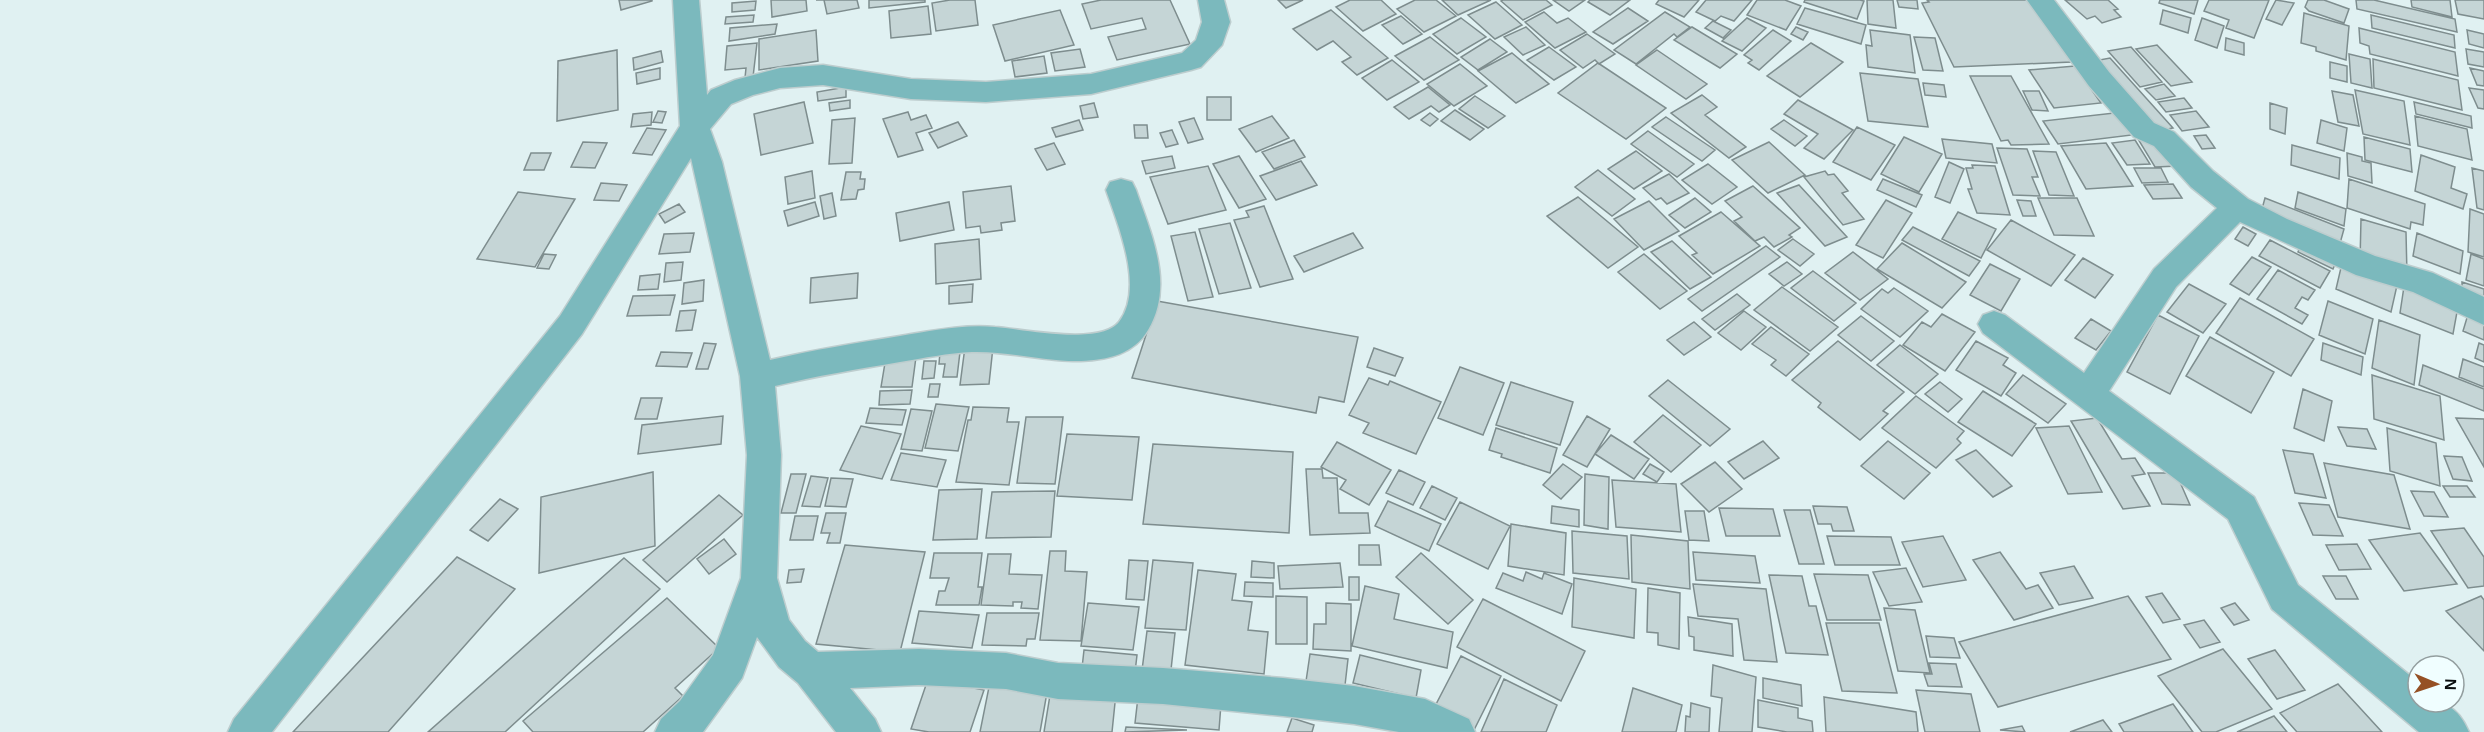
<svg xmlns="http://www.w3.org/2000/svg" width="2484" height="732" font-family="Arial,sans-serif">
  <rect width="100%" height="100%" fill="#e0f1f2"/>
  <!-- building -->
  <path fill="#c5d5d6" stroke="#7e8d8e" stroke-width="1.5" d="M619 0H652V1L621 10Z
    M771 0H806L807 11 772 17Z
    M816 0H857L859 8 827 14 824 0Z
    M869 0H925V2L869 8Z
    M950 0H975L978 25 936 31 932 3Z
    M1101 0H1170L1190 44 1117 60 1108 37 1146 29 1142 18 1091 29 1082 4Z
    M1278 0H1303L1286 8Z
    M1350 0H1381L1396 14 1363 31 1336 7Z
    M1415 0H1436L1456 16 1424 32 1397 9Z
    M1442 0H1491L1458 15Z
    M1503 0H1546L1552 5 1523 20 1501 1Z
    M1553 0H1585L1569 11Z
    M1590 0H1630L1610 15 1588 2Z
    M1659 0H1699L1684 17 1656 4Z
    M1706 0H1752L1734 21 1721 16 1715 21 1696 12Z
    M1757 0H1785L1801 6 1786 30 1747 15Z
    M1805 0H1860L1864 1 1857 19 1804 2Z
    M1867 0H1893L1896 28 1868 24Z
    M1897 0H1917L1918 9 1899 7Z
    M1927 0H2031L2037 2 2071 62 1954 67 1922 3 1929 2Z
    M2065 0H2108L2118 9 2114 10 2121 17 2102 23 2095 16 2087 19Z
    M2160 0H2198L2194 14 2159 3Z
    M2209 0H2269L2254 38 2226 28 2229 20 2204 11Z
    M2276 0 2294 3 2282 25 2266 19Z
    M2308 0H2324L2349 9 2344 23 2309 11 2305 7Z
    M2356 0H2374L2455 19 2457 32 2357 9Z
    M2411 0H2450L2452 17 2412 7Z
    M2455 0H2484V19L2458 14Z
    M756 1 755 10 732 12V3Z
    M1496 2 1522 25 1495 39 1468 15Z
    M928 6 931 34 891 38 889 11Z
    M1628 8 1648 21 1613 44 1593 32Z
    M1805 8 1866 25 1861 44 1797 24Z
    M1060 10 1074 45 1005 61 993 25Z
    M1331 10 1388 58 1357 75 1342 62 1351 57 1333 41 1317 50 1293 29Z
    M2163 10 2191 18 2188 33 2160 24Z
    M1544 12 1557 23 1568 18 1586 32 1555 48 1525 22Z
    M1665 12 1690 27 1677 37 1674 34 1636 64 1614 50Z
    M2304 13 2349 26 2346 60 2316 51V47L2301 43Z
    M754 15 753 22 725 24 726 17Z
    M2371 15 2454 35 2455 48 2372 28Z
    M1401 16 1422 34 1403 44 1382 25Z
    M1461 18 1486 37 1457 54 1433 34Z
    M1747 18 1766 28 1742 51 1722 41Z
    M2202 18 2224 26 2217 48 2195 40Z
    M1713 21 1731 30 1723 38 1705 28Z
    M777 24 775 34 729 41 730 28Z
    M1526 27 1545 45 1523 55 1504 37Z
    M1692 27 1737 54 1720 68 1674 40Z
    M1796 27 1808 32 1803 40 1791 34Z
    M2359 28 2455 52 2458 76 2370 54 2369 46 2360 43Z
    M816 30 818 61 759 70V39Z
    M1773 30 1791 41 1759 70 1748 63 1752 60 1744 55Z
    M1870 30 1910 35 1915 73 1868 67 1866 45 1872 46Z
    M2467 30 2484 34V48L2469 44Z
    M1587 34 1615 54 1599 64 1595 60 1583 68 1560 50Z
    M1430 37 1459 60 1424 80 1395 56Z
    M1914 37 1935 38 1943 71 1923 70Z
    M2226 38 2244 43V55L2225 50Z
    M1490 39 1507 52 1478 70 1461 57Z
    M757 43 753 77 745 78 746 68 725 70 727 46Z
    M1811 43 1843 62 1800 97 1767 76Z
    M2157 45 2192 82 2171 86 2136 49Z
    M1549 47 1576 67 1554 80 1527 60Z
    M2131 47 2162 82 2140 87 2108 51Z
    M1080 49 1085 67 1055 71 1051 53Z
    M2466 49 2484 52V67L2468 64Z
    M617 50 618 110 557 121 558 61Z
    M1657 50 1707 84 1686 99 1636 65Z
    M661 51 663 62 634 70 633 58Z
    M1512 53 1549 84 1516 103 1478 71Z
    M2349 54 2370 59 2372 88 2351 83Z
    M1044 56 1047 73 1015 77 1012 61Z
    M2110 58 2173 128 2151 132 2089 62Z
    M2373 59 2458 80 2462 110 2374 88Z
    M1392 60 1419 82 1387 100 1362 78Z
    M2330 62 2347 66V82L2330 78Z
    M1598 63 1666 108 1626 139 1558 93Z
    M1460 64 1487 86 1454 106 1427 84Z
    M2075 66 2101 103 2054 108 2029 70Z
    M660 68V79L637 84 636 73Z
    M2470 68 2484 71V86L2477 85Z
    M1860 73 1918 79 1928 127 1868 121Z
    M1970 76H2011L2049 144 2011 145 2008 140 2001 141Z
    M1923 83 1944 85 1946 97 1925 95Z
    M2164 84 2175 96 2156 100 2145 89Z
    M846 87V97L818 101 817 92Z
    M1428 87 1450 105 1439 112 1431 106 1409 119 1394 107Z
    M2469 88 2484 90V109L2478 108Z
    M2355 90 2404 101 2410 145 2363 134Z
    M2023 91H2039L2048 111 2032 110Z
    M2332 91 2353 95 2359 126 2338 122Z
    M1702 95 1717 107 1705 115 1746 147 1729 158 1671 113Z
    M1475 96 1505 116 1488 128 1459 109Z
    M1207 97H1231V120H1207Z
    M2184 98 2192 108 2166 112 2158 102Z
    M850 100V108L830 111 829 103Z
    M1798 100 1853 130 1824 159 1804 148 1818 134 1784 114Z
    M804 102 813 143 761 155 754 114Z
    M2414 102 2471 116 2472 128 2416 114Z
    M1094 103 1098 117 1083 119 1080 106Z
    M2270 103 2287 108 2285 134 2270 129Z
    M1455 110 1484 129 1470 140 1441 121Z
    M658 111 666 112 662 123 653 122Z
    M2196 111 2209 127 2182 131 2170 115Z
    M652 112 651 125 631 127 633 114Z
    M908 112 911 120 926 115 932 128 916 133 923 150 898 157 883 119Z
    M2123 112 2140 134 2058 144 2043 121Z
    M1430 113 1438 119 1430 126 1421 120Z
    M1272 116 1289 138 1256 152 1239 129Z
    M2415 116 2467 129 2472 160 2418 146Z
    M1666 117 1715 150 1702 161 1652 127Z
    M855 118 852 163 829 164 832 120Z
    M1194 118 1203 139 1188 143 1179 122Z
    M1079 120 1083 130 1056 137 1052 128Z
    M1784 120 1807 136 1795 146 1771 129Z
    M2321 120 2347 128 2344 151 2317 143Z
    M958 122 967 136 938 148 929 133Z
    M1134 125H1147L1148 138H1135Z
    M1857 127 1895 145 1871 180 1833 162Z
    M647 128 666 130 652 155 633 153Z
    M1172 130 1178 144 1166 147 1160 133Z
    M1648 131 1694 164 1677 177 1631 144Z
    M2206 135 2215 148 2202 149 2194 136Z
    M1904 137 1942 154 1919 192 1881 174Z
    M2364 137 2410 149 2412 172 2365 160Z
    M2161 138 2178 166 2155 167 2138 139Z
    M1942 139 1992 144 1997 163 1946 158Z
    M1294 140 1305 157 1274 169 1262 152Z
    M2135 140 2150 164 2127 165 2112 143Z
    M583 142 607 143 595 168 571 167Z
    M1769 142 1805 175 1768 193 1732 160Z
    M1054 143 1065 164 1047 170 1035 149Z
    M2106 143 2133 186 2086 189 2061 146Z
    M2292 145 2340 158 2339 179 2291 165Z
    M1997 148 2027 149 2038 177H2032L2040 196 2013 195Z
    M1636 151 1662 171 1634 189 1608 169Z
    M2033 151 2056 152 2074 196 2049 195Z
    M531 153H551L544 170H524Z
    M2347 153 2362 157V161L2371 163 2372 183 2348 176Z
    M2421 155 2455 167 2451 188 2467 194 2463 209 2415 191Z
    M1172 156 1175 168 1146 174 1142 161Z
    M1239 156 1266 199 1239 208 1213 164Z
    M1301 161 1317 185 1276 200 1260 176Z
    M1949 162 1964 169 1950 203 1935 197Z
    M1708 164 1737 187 1712 204 1682 180Z
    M1972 165 1995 166 2010 215 1977 213 1968 189H1972L1966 168H1973Z
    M1208 166 1226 210 1168 224 1150 177Z
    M2134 168H2161L2168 182 2142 183Z
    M2472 168 2484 171V210L2477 208Z
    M1598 170 1635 199 1612 216 1575 187Z
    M812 171 815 198 788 204 785 177Z
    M1825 171 1828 175 1834 174 1848 191 1842 193 1864 219 1843 225 1804 177Z
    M846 172H861L860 179H865L864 189 858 190 856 199 841 200Z
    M1669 174 1689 193 1667 204 1661 198 1656 200 1643 188Z
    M1883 179 1922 195 1916 207 1877 190Z
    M2349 179 2425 204 2423 225 2411 222 2410 229 2347 208Z
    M601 183 627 185 619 201 594 200Z
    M2173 184 2182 198 2153 199 2144 185Z
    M1799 185 1847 237 1825 246 1777 193Z
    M1011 186 1015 221 1001 223 1002 230 981 233 980 226 966 228 963 192Z
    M1753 186 1800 228 1789 235 1792 237 1774 247 1764 237 1755 241 1734 221 1742 217 1725 201Z
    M518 192 575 199 535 267 477 259Z
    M2298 192 2346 209 2344 226 2295 208Z
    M832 193 836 216 824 219 820 196Z
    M1578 197 1638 247 1608 268 1547 216Z
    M1695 198 1711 212 1685 228 1669 215Z
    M2038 198H2077L2094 236 2054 235Z
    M2265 198 2344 229 2339 247 2260 216Z
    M1886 200 1912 213 1883 258 1856 245Z
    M2017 200 2031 201 2036 216H2023Z
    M1649 201 1679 231 1644 250 1614 219Z
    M815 202 819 216 788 226 784 211Z
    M949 202 954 230 900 241 896 213Z
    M679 204 685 212 665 223 659 214Z
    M1264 206 1293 279 1260 287 1234 220 1249 217 1246 211Z
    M2470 209 2484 214V257L2468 252Z
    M1721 212 1760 246 1713 274 1692 255 1697 253 1679 236Z
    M1958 212 1996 229 1981 258 1942 239Z
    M2361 219 2406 232 2407 275 2360 262Z
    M2011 220 2075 255 2051 286 1987 250Z
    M1230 223 1251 288 1219 294 1199 229Z
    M1913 227 1980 261 1969 276 1902 240Z
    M2243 227 2256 234 2248 246 2235 239Z
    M1195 232 1213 297 1188 301 1171 236Z
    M694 233 690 252 659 254 664 234Z
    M1353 233 1363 248 1304 272 1294 256Z
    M2417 233 2463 251 2460 274 2413 256Z
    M979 239 981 279 936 284 935 244Z
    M1793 239 1814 254 1800 266 1778 250Z
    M2270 240 2330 271 2320 288 2259 256Z
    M1672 241 1711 277 1690 289 1651 252Z
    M2303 241 2338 257 2333 269 2298 252Z
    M1902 243 1966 282 1942 308 1877 269Z
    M1766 246 1780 257 1702 311 1688 299Z
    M1853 252 1888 279 1860 300 1825 273Z
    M544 254 556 255 549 269 537 268Z
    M1644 254 1687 291 1660 309 1618 272Z
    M2471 254 2484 259V286L2466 280Z
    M2252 257 2271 267 2249 295 2230 284Z
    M2083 258 2113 275 2095 298 2065 280Z
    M2343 259 2398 281 2391 312 2336 289Z
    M683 262 681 280 664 282 666 263Z
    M1787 262 1802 274 1784 286 1769 274Z
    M1990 264 2020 279 2001 311 1970 295Z
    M2278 270 2315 290 2308 300 2302 297 2295 308 2308 315 2302 324 2257 299Z
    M1813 271 1856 303 1834 321 1791 288Z
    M858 273 857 298 810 303 811 278Z
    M660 274 658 289 638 290 640 276Z
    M704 280 703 301 682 304 684 283Z
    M2405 280 2459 301 2453 334 2400 313Z
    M2462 282 2484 289V303L2462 296Z
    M973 284 972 302 949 304V286Z
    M2189 284 2226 304 2203 333 2167 312Z
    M1782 287 1838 327 1810 351 1754 310Z
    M1894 288 1928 311 1900 337 1861 309 1882 289 1888 293Z
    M1737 294 1750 305 1715 330 1702 319Z
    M675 295 670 315 627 316 633 296Z
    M2240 298 2314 339 2291 376 2216 333Z
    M1157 301 1358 337 1344 402 1319 397 1316 413 1132 378Z
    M2328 301 2373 319 2365 354 2319 335Z
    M696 310 692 330 676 331 680 311Z
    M1744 311 1766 327 1741 350 1718 333Z
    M2469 311 2484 317V340L2463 331Z
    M1942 314 1975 332 1945 371 1903 345 1922 322 1931 327Z
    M2158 315 2199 336 2170 394 2127 372Z
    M1861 316 1894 341 1871 361 1838 335Z
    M2091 319 2111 331 2096 350 2075 338Z
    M2379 320 2420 335 2414 385 2372 368Z
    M1694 322 1711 337 1684 355 1667 340Z
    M1771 327 1809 354 1786 376 1771 365 1776 360 1752 344Z
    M2210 337 2274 372 2251 413 2186 376Z
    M1838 341 1904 392 1883 411 1888 414 1860 440 1818 407 1821 403 1792 380Z
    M1976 341 2008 358 2003 365 2016 373 2001 396 1956 370Z
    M704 343 716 344 708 369H696Z
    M2323 343 2363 357 2361 375 2321 360Z
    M2479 343 2484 345V362L2475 358Z
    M1900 345 1938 374 1915 394 1877 365Z
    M965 347H993L989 384 960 385Z
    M1374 348 1403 358 1395 376 1367 367Z
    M661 352 692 353 687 367 656 366Z
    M940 352H960L957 377H943L945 364H939Z
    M886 357H916L912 387H881Z
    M2463 359 2484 367V387L2459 377Z
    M924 361H936L934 378 922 379Z
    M2423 365 2484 389V411L2419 385Z
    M1460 367 1504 383 1483 435 1438 418Z
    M2023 375 2066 404 2048 423 2006 394Z
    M2372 375 2440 396 2444 440 2374 419Z
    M1369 378 1388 385 1390 381 1441 402 1416 454 1363 433 1369 423 1349 415Z
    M1668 380 1730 429 1710 446 1649 396Z
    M1511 382 1573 402 1560 445 1496 425Z
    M1940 382 1962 399 1948 412 1925 394Z
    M930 384H940L938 397H928Z
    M2303 389 2332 401 2324 441 2294 428Z
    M912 390 910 404 879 405 880 391Z
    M1983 391 2036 424 2012 456 1958 422Z
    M1916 396 1964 431 1957 439 1961 443 1936 468 1882 428Z
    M641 398H662L657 419H635Z
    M936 404 969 407 958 451 925 448Z
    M973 407 1009 408 1007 422H1019L1009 485 956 482 968 420H971Z
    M870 408 906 410 902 425 866 423Z
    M911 409 932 411 922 451 901 449Z
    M1663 415 1701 445 1671 472 1634 442Z
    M723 416 721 444 638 454 642 425Z
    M1587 416 1610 429 1587 467 1563 455Z
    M1026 417H1063L1055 484 1017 483Z
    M2097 418 2122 459 2135 458 2145 474 2132 476 2150 506 2123 509 2071 421Z
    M2456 418 2484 419V467Z
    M861 426 901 434 882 479 840 470Z
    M2069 426 2102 492 2068 494 2036 428Z
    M2338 427 2367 429 2376 449 2347 446Z
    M1496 428 1557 448 1550 473 1501 457 1502 454 1489 450Z
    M2387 428 2436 443 2440 486 2390 471Z
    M1067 434 1139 437 1132 500 1057 496Z
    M1611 435 1649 459 1634 479 1595 454Z
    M1763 441 1779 458 1744 479 1728 462Z
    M1888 441 1930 473 1904 499 1861 466Z
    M1337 442 1391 470 1369 505 1340 489 1346 480 1321 467Z
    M1153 444 1293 452 1289 533 1143 524Z
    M1976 450 2012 486 1993 497 1956 460Z
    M2283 450 2313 454 2326 498 2295 493Z
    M901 453 946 460 937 487 891 480Z
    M2444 456 2462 457 2472 481 2453 479Z
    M1715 462 1742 489 1709 512 1681 484Z
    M2324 463 2394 475 2410 529 2338 517Z
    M1563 464 1582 477 1561 499 1543 485Z
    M1650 464 1664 472 1657 482 1643 474Z
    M1306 469H1322L1323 478H1337L1339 513H1368L1370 533 1310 535Z
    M1399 470 1425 482 1413 505 1386 493Z
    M653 472 655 546 539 573 541 497Z
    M2148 473H2176L2190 505 2162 504Z
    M791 474H806L796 513H781Z
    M1585 474 1609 477 1608 529 1584 525Z
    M811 476 828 478 820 507 802 506Z
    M831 478 853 479 846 507 825 506Z
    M1612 480 1676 484 1681 532 1616 527Z
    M1432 486 1457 498 1445 520 1420 508Z
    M2443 486H2467L2475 497H2450Z
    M982 489 977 539 933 540 939 490Z
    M1055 491 1051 537 986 538 992 492Z
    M2411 491 2434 492 2448 517 2424 516Z
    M719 495 743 515 667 582 643 560Z
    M500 499 518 509 488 541 470 530Z
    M1388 501 1441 524 1429 551 1375 526Z
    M1460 502 1510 526 1488 569 1437 544Z
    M2299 503 2329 505 2343 536 2313 535Z
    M1552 506 1579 510V527L1551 523Z
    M1813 506 1847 507 1854 531H1833L1831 524H1818Z
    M1719 508 1773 509 1780 536H1726Z
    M1784 510H1810L1824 564H1799Z
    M1685 511H1704L1709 541 1689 540Z
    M826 513H846L840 543H827L830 533H821Z
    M795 516H818L813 540H790Z
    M1511 524 1566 533 1564 575 1508 566Z
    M2464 528 2484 557V586L2468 588 2431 531Z
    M1572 531 1627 536 1629 579 1573 573Z
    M2420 533 2457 584 2404 591 2369 540Z
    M1631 535 1688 541 1690 589 1632 582Z
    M1827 536 1891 537 1900 565H1835Z
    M1943 536 1966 580 1923 587 1902 542Z
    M724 539 736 554 709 574 697 559Z
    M2357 544 2371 569 2339 570 2326 545Z
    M845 545 925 552 900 652 816 644Z
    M1359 545H1379L1381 565H1359Z
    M1050 551H1066L1065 571 1087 572 1081 641 1040 640Z
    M1693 552 1755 556 1760 583 1696 580Z
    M2000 552 2026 589 2038 585 2053 608 2014 620 1973 560Z
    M934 553H982L978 587H982L979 605H936L939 591H945L949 578H930Z
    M1421 553 1473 600 1448 624 1396 577Z
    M988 554H1011L1009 574 1042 575 1038 609 1021 608 1022 602H1013V606L981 605Z
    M457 557 515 589 388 732H293Z
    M624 558 660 589 505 732H428Z
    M1129 560 1148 561 1144 600 1126 599Z
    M1153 560 1193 563 1186 630 1145 628Z
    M1252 561 1274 563V578L1251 577Z
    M1340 563 1343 587 1280 589 1278 566Z
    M2074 566 2093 598 2059 605 2040 573Z
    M1906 568 1922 602 1889 606 1873 572Z
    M804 569 801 582 787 583 789 570Z
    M1198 570 1236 574 1232 600 1252 602 1248 630 1268 632 1264 674 1185 665Z
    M1526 572 1542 579 1544 573 1572 584 1562 614 1496 588 1503 573 1523 581Z
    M1814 574 1868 575 1881 620H1827Z
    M1769 575 1802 576 1809 606H1816L1828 655 1786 653Z
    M2323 576H2346L2358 599H2336Z
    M1349 577H1359V600H1349Z
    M1574 578 1636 589 1634 638 1572 627Z
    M1245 582 1273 583V597L1244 596Z
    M1693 584 1766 589 1777 662 1744 660 1738 619 1698 616Z
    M1365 586 1399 594 1394 619 1453 632 1447 668 1352 646Z
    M1648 588 1680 593 1679 649 1658 645V633L1647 632Z
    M2162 593 2180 619 2163 623 2146 597Z
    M1276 596 1307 597V644H1276Z
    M2128 596 2171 659 1998 707 1959 642Z
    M2481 596 2484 600V651L2446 611Z
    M667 598 719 648 675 688 683 696 643 732H533L523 721Z
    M1483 599 1585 651 1561 701 1457 647Z
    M1088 603 1139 607 1133 650 1081 646Z
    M1326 603 1351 604V651L1313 649 1314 624H1326Z
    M2235 603 2249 620 2234 625 2221 608Z
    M1884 608 1915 610 1930 673 1898 671Z
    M919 611 979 615 972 648 912 643Z
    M987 613H1039L1035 639H1027L1026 646 982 645Z
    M1688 617 1732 624 1733 656 1694 650V637L1689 636Z
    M2204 620 2220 642 2200 648 2184 625Z
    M1826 623H1879L1897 693 1842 691Z
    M1147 631 1175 633 1170 679 1141 678Z
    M1926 636 1954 638 1960 658 1930 657Z
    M2223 649 2272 709 2216 732H2202L2158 676Z
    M1084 650 1137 655 1134 681 1081 677Z
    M2275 650 2305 690 2277 699 2248 659Z
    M1310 654 1348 659 1344 694 1305 688Z
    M1360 655 1421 670 1416 698 1353 683Z
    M1461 656 1501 676 1473 732H1469L1432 712Z
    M1929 663 1956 664 1962 687 1928 686 1924 674H1932Z
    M1713 665 1756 677 1752 732H1719L1722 698 1711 696Z
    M1763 678 1801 685 1802 706 1763 698Z
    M928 679 984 690 970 732H929L911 729Z
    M1504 679 1557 705 1546 732H1481Z
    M990 682 1048 687 1040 732H980Z
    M2338 684 2382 732H2297L2280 713Z
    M1633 688 1682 705 1676 732H1622Z
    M1051 689 1116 693 1112 732H1044Z
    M1916 690 1971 694 1980 732H1925Z
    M1138 697 1221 704 1219 730 1135 723Z
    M1824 697 1916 712 1918 732H1826Z
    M1758 700 1798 708V718L1812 721 1813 732H1787L1758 727Z
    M1691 703 1710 708 1709 732H1685L1686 716 1690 717Z
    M2173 704 2193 732H2124L2119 724Z
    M2274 716 2287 732H2237Z
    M1292 718 1314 725 1312 732H1287Z
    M2103 720 2112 732H2070Z
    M2022 726 2025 732 2000 730Z
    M1126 727 1187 730 1125 732Z"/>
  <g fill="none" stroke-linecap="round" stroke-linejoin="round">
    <!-- street casing -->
    <g stroke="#bdcdce" stroke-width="3">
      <path id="street" d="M673 0H699L707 95 711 90 735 80 780 68 823 65 911 79 986 82 1091 74 1182 53 1196 40 1202 22 1198 0H1224L1230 22 1222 45 1201 67 1191 70 1091 94 986 102 911 99 823 85 780 88 753 95 731 104 710 129 722 162 770 360C813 350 856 343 900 336 931 331 963 324 995 327 1023 329 1100 346 1119 322 1145 288 1118 225 1106 190L1110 182 1121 179 1132 182 1136 190C1151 234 1175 285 1148 330 1134 354 1108 360 1081 361 1045 362 1009 351 972 352 948 353 924 358 900 362 858 369 816 376 775 386L781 455 777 578 789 620 805 641 818 652 919 649 1006 653 1058 663 1163 668 1283 678 1354 686 1425 699 1469 719 1475 732H1399L1354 724 1283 716 1163 704 1058 699 1006 689 919 685 850 688 875 719 881 732H836L798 683 779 667 757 637 742 678 703 732H655L661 719 680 701 713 655 741 578 747 455 740 376 691 158 582 334 272 732H228L234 719 560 316 680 126Z
        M2027 0H2054L2109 72 2154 123 2174 132 2213 171 2248 199 2287 219 2375 256 2433 273 2484 297V325L2413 292 2356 275 2240 222 2176 287 2109 391 2254 497 2298 585 2418 682V702C2445 702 2457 705 2469 732H2419L2272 609 2228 519 1983 333 1978 324 1983 315 1994 311 2005 315 2084 373 2154 269 2217 208 2191 187 2154 146 2134 137 2089 86Z"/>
    </g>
    <!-- street -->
    <use href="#street" fill="#7bb9bd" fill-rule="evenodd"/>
  </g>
  <!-- north arrow -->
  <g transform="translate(2436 684) rotate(92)"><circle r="28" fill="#f0feff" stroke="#939e9f" stroke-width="1.5"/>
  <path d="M0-4.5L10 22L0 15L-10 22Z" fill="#955024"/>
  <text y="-9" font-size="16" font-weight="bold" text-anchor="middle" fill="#080d0e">N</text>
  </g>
</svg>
